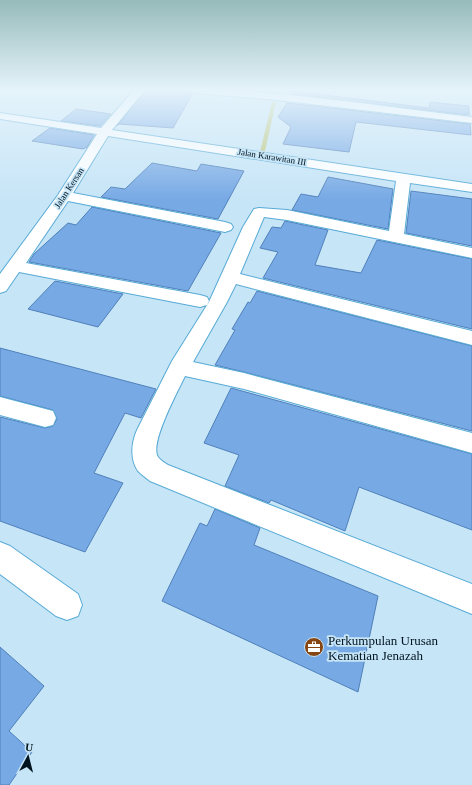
<svg xmlns="http://www.w3.org/2000/svg" width="472" height="785" font-family="'Times New Roman',serif">
  <rect width="100%" height="100%" fill="#c6e5f7"/>
  <g fill="none" stroke-linecap="round" stroke-linejoin="round">
    <!-- stream -->
    <path fill="#bcc576" fill-rule="evenodd" d="M279 90H283L282 94H278Z
      M274 101 276 102 265 151 260 152 272 102Z"/>
  </g>
  <!-- building -->
  <path fill="#77a9e5" stroke="#5080ba" d="M146 90H189L193 93 173 128 119 124 117 126Z
    M293 91 429 108 430 102 469 106V115L292 94Z
    M287 103 470 124 471 135 356 122 349 152 283 144 291 127 278 117Z
    M76 109 111 114 100 126 61 121Z
    M50 128 94 135 87 147 83 149 32 141Z
    M152 163 197 171 201 164 244 171 218 219 101 197 111 187 125 189Z
    M328 177 393 189 388 229 292 210 301 194 318 197Z
    M411 191 472 199V246L406 233Z
    M92 207 221 233 188 291 29 262 34 254 68 223 76 225Z
    M285 221 328 230 315 265 361 273 377 240 472 259V329L263 278 278 252 260 248 272 227 281 228Z
    M55 281 123 294 98 327 28 309Z
    M257 291 472 346V431L244 372 215 365 235 330 232 329 248 302 250 303Z
    M0 348 156 389 141 418 125 413 94 473 123 483 85 552 0 521V417L45 428 53 426 57 419 53 410 0 396Z
    M231 388 472 454V530L359 487 345 531 271 500 269 503 225 486 239 455 204 443Z
    M215 509 260 528 254 545 378 596 358 692 162 601 200 523 207 526Z
    M0 647 44 686 9 731 32 752 9 785H0Z"/>
  <g fill="none" stroke-linecap="round" stroke-linejoin="round">
    <!-- minor casing -->
    <g stroke="#57aad6" stroke-width="2">
      <path id="minor" d="M134 90H145L112 130 472 184V192L410 183 404 234 472 248V258L287 220 264 217 240 274 472 331V345L236 284 227 302 193 362 244 373 472 433V453L244 389 185 376C178 391 149 444 158 457 160 460 165 463 168 465L472 584V614L150 481C146 478 141 474 138 471 129 458 132 440 138 428L172 361 209 302 243 227 254 209 259 208 287 210 389 231 396 181 108 136 73 193 225 222 231 224 233 227 231 230 225 232 68 201 26 263 200 295 207 297 209 301 207 305 200 307 19 272 6 291 0 293V274L58 195 97 134 0 119V113L101 128Z
        M190 90C284 90 378 106 472 117V123L277 100 195 93Z
        M0 397 53 411 56 418 53 425 45 427 0 415Z
        M0 542 10 546 78 594 82 605 78 616 67 620 56 616 0 574Z"/>
    </g>
    <!-- minor -->
    <use href="#minor" fill="#fff" fill-rule="evenodd"/>
  </g>
  <!-- sky -->
  <linearGradient id="sky" x2="0" y2="1"><stop stop-color="#96bbba"/><stop offset="0.45" stop-color="#e5f3fb"/><stop offset="1" stop-color="#e5f3fb" stop-opacity="0"/></linearGradient>
  <rect width="472" height="200" fill="url(#sky)"/>
  <!-- icons -->
  <defs>
    <g id="office-disc" transform="scale(1)"><circle r="9.5" fill="#874611" stroke="#c6e5f7"/><path d="M-6-3h4V-5.5h4V-3h4V5H-6ZM-1-4.5V-3h2v-1.5ZM-6 0V1H6V0Z" fill="#fff"/></g>
  </defs>
  <g fill-rule="evenodd">
    <use href="#office-disc" x="314" y="647"/>
  </g>
  <g text-anchor="middle" stroke-width="3.5" stroke-linejoin="round" paint-order="stroke">
    <!-- far-street labels -->
    <g font-size="9" fill="#00131f" stroke="#c6e5f7">
      <text transform="translate(272 157) rotate(9)" y="3">Jalan Karawitan III</text>
      <text transform="translate(69 188) rotate(-57)" y="3">Jalan Kersan</text>
    </g>
    <!-- near-poi labels -->
    <g font-size="13" fill="#00131f" stroke="#c6e5f7" text-anchor="start">
      <text x="328" y="645">Perkumpulan Urusan<tspan x="328" dy="15">Kematian Jenazah</tspan></text>
    </g>
  </g>
  <!-- north arrow -->
  <g transform="translate(28 757) rotate(7)" stroke="#c6e5f7" stroke-width="3" paint-order="stroke">
  <path d="M0-3L7 15L0 10L-7 15Z" fill="#00131f"/>
  <text y="-6" font-size="11" font-weight="bold" text-anchor="middle" fill="#00131f">U</text>
  </g>
</svg>
